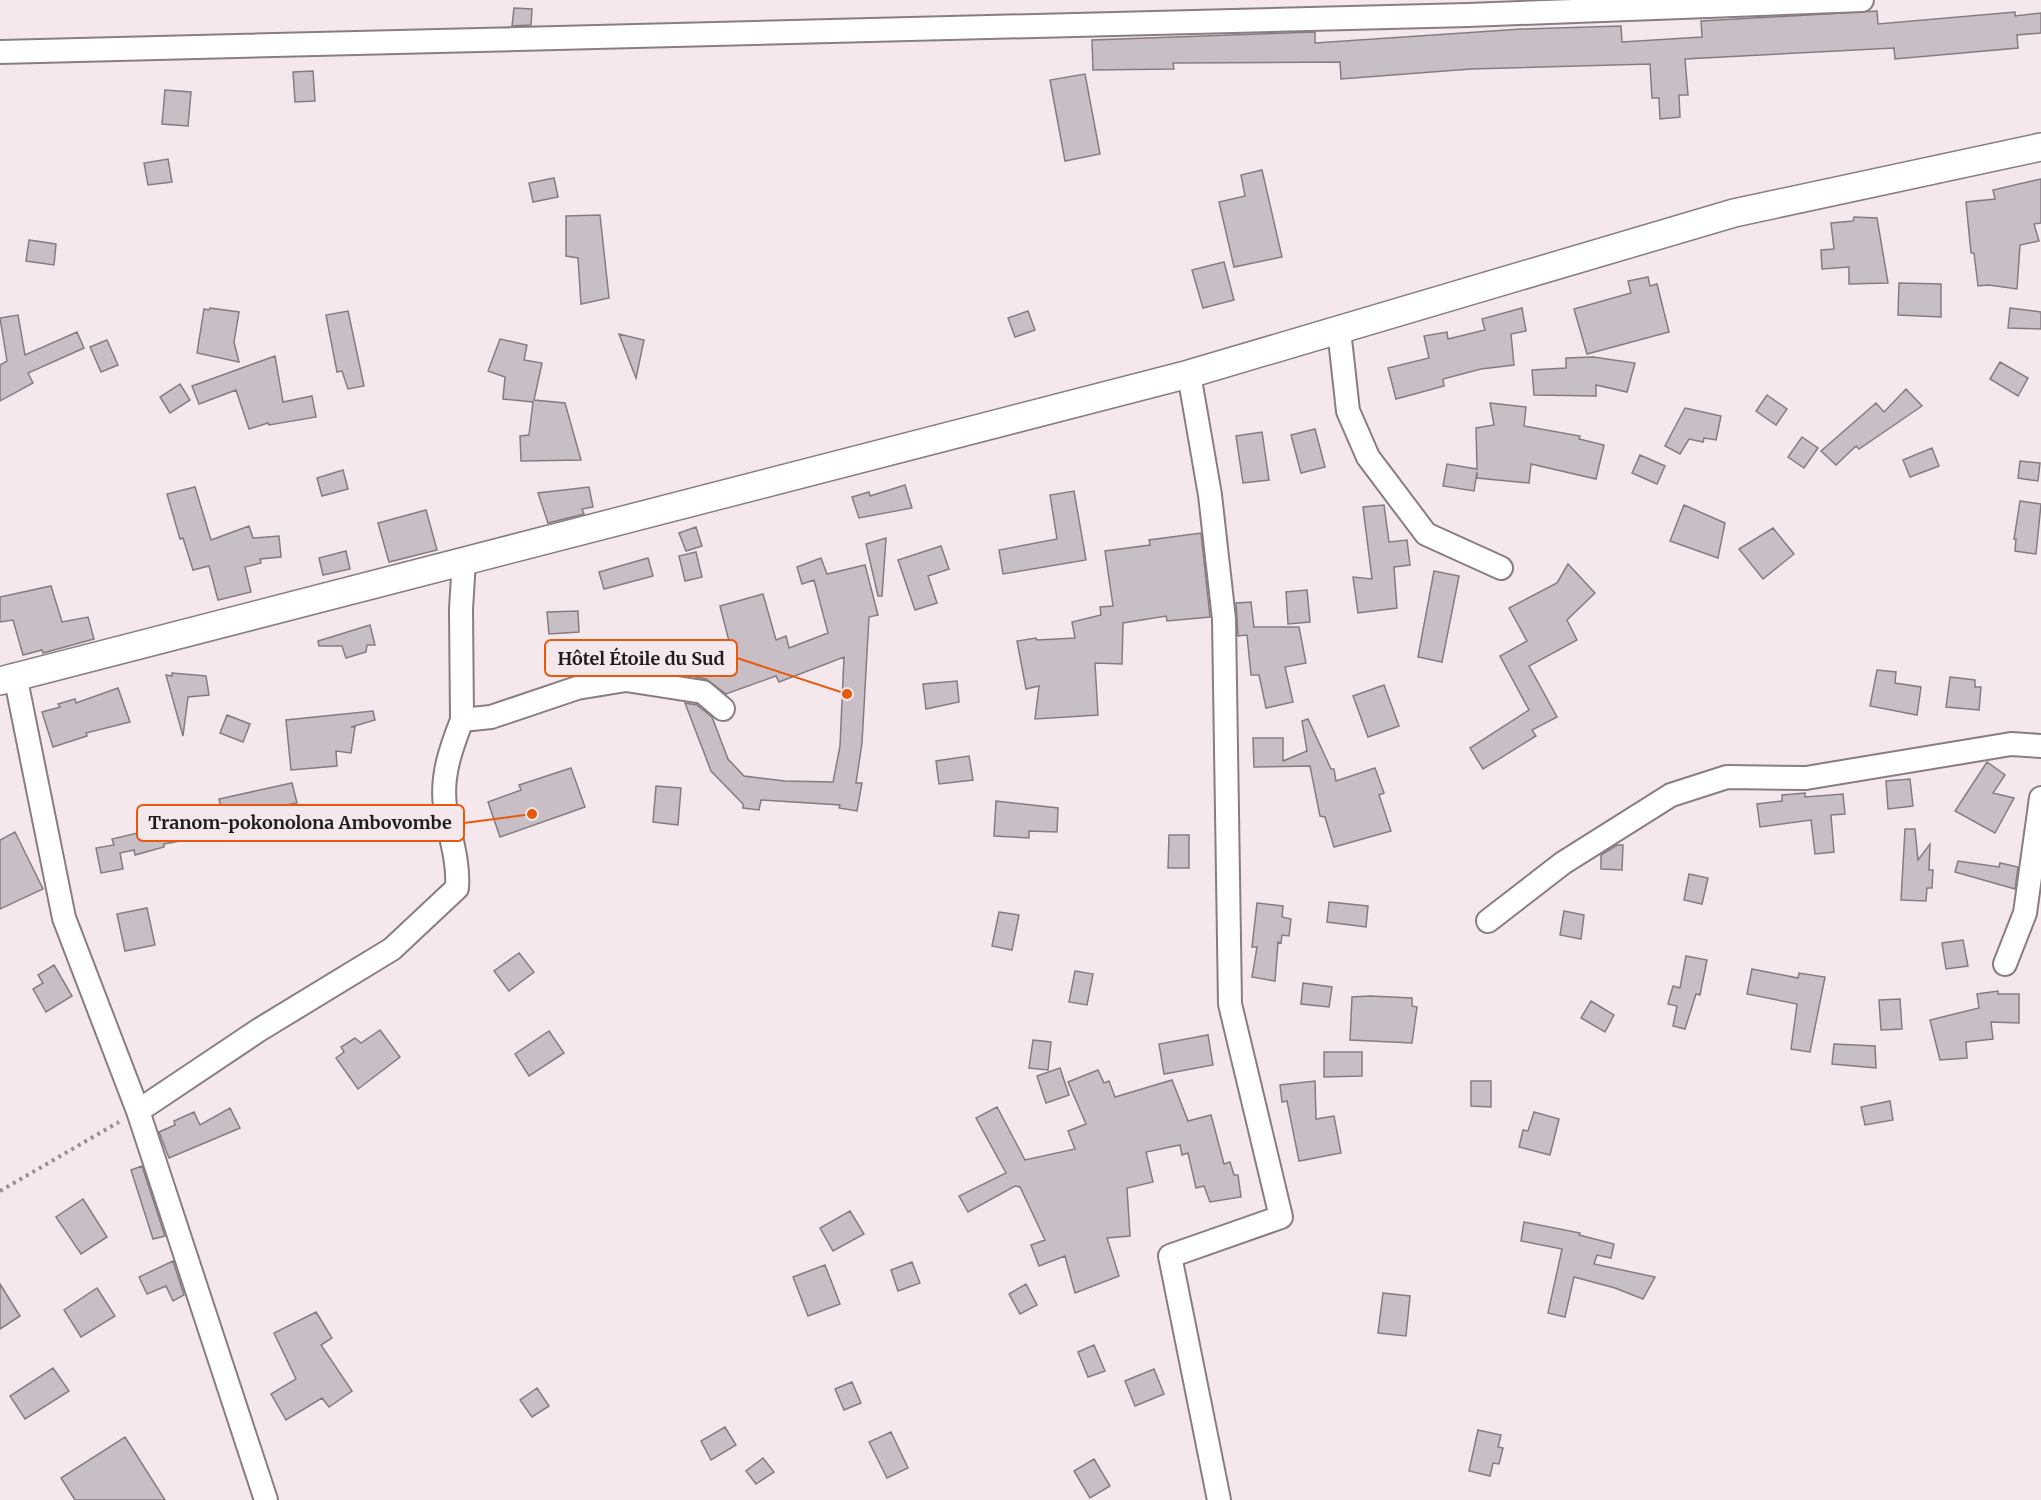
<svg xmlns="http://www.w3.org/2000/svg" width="2041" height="1500" font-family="Merriweather,serif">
  <rect width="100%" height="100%" fill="#f5e8ed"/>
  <!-- building -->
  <path fill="#c8bec6" stroke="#857c83" stroke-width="1.5" d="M514 8 532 9 531 25 512 26Z
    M1877 11 1878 24 2015 12V16L2041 13V33L2017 35 2018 48 1895 59 1894 48 1685 59 1688 95H1679L1680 117 1660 119 1659 98H1652L1650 64 1471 69 1341 79 1340 62 1173 63 1174 69 1093 70 1092 40 1315 32V43L1522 29 1621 26 1622 42 1702 37 1701 21Z
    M313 71 315 101 295 102 293 72Z
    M1085 74 1100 154 1065 161 1050 80Z
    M165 90 191 92 188 126 162 124Z
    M168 159 172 182 148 185 144 163Z
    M1262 170 1282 257 1234 267 1219 202 1245 196 1241 175Z
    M554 178 558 197 533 202 529 183Z
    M2041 179V223L2034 224 2039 241 2020 245 2017 289 1989 285 1978 286 1974 253H1971L1966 202 1995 199 1993 190Z
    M600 215 609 298 581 304 578 258 566 256V216Z
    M1854 217 1877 218 1888 283 1849 284V267L1822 269 1821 250 1834 249 1831 223 1853 221Z
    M29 240 56 244 54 265 26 261Z
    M1224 262 1234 300 1203 308 1192 270Z
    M1648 277 1650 286 1657 284 1669 332 1587 354 1574 309 1631 293 1628 281Z
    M1899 283 1941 284V317L1898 315Z
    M210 308 239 312 234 342 239 362 197 353 204 309 209 310Z
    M1522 308 1526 331 1511 334 1514 365 1481 369 1443 379 1444 386 1396 399 1388 368 1429 358 1424 336 1447 332 1448 339 1485 330 1482 319Z
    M2010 308 2041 312V329L2008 328Z
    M348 311 364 386 348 389 342 371 337 372 326 315Z
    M1028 311 1035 330 1015 337 1008 318Z
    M18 315 25 355 77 332 84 348 28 373 33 383 0 401V365L7 361 0 318Z
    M619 334 644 340 636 378Z
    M500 339 527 345 524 360 542 363 534 400 565 403 581 460 521 461 520 436 529 435 533 402 503 399 505 377 488 371Z
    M107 340 118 365 101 372 90 347Z
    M275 356 283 402 312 396 316 417 269 425 268 423 249 429 236 390 199 404 192 386Z
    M1593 357 1635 363 1627 392 1596 385V396L1534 395 1532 370 1566 368V358Z
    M2000 362 2028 378 2018 396 1990 379Z
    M180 384 190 400 170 413 160 397Z
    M1906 389 1922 406 1859 449 1856 446 1836 465 1821 451 1876 403 1884 412Z
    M1767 395 1787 409 1776 425 1756 411Z
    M1490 403 1526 407 1524 426 1580 436 1579 439 1604 445 1596 479 1531 464 1529 483 1477 478V472L1474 491 1443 486 1447 464 1477 469 1476 428 1494 425Z
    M1685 408 1721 416 1716 440 1704 438 1703 442 1689 439 1680 454 1665 446Z
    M1315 429 1325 467 1301 473 1291 435Z
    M1262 432 1269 480 1243 483 1236 436Z
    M1802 437 1818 448 1804 468 1788 457Z
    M1932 448 1939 466 1910 477 1903 460Z
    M1640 455 1665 466 1657 484 1632 473Z
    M2020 461 2040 463 2038 481 2018 478Z
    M343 470 348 489 322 496 317 478Z
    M905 485 912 508 859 518 852 497 869 492 870 496Z
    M195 487 211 540 249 526 253 538 279 536 281 557 260 559 261 563 245 567 251 592 218 600 209 566 193 570 183 538 180 539 167 494Z
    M589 487 593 507 582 509 584 514 548 523 538 493Z
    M1074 491 1086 560 1003 574 999 550 1057 539 1050 495Z
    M2020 501 2041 504 2036 554 2015 551 2016 539H2014Z
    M1384 505 1389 542 1407 540 1410 565 1394 567 1397 608 1358 613 1353 577 1372 579 1363 507Z
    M1684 505 1725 523 1718 558 1670 541Z
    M426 510 437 550 389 562 378 523Z
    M696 527 702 546 686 551 679 533Z
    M1773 528 1794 554 1763 579 1739 549Z
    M1201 533 1210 617 1167 621 1166 616 1123 623 1122 664 1095 663 1098 715 1035 719 1039 686 1026 689 1017 641 1036 638 1037 640 1075 638 1072 622 1101 615 1100 607 1113 606 1105 551 1150 545 1149 540Z
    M886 538 882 596H878L866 544Z
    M941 546 949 569 928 576 937 603 915 610 898 560Z
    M346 551 350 569 323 575 319 558Z
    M696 552 702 577 685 581 679 556Z
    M648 558 653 576 604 589 599 572Z
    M821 558 827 574 865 565 878 615 869 617 862 743 856 783H862L857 811 839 808 840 805 761 800 759 810 743 808V804L711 771 685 703 697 705 712 717 728 759 744 776 785 781 833 782 840 746 844 657 779 682 776 676 726 694 706 679 671 672 731 649 720 606 763 594 776 640 786 636 789 648 828 633 814 580 802 584 797 567Z
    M1568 564 1595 593 1567 620 1577 640 1529 666 1557 717 1532 730 1536 736 1483 769 1470 748 1529 710 1500 656 1527 641 1509 608 1557 583Z
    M1434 571 1459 576 1442 662 1418 657Z
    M51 586 62 622 88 617 94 639 43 653 42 650 23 655 13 620 0 622V597Z
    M1307 590 1310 622 1288 624 1286 592Z
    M1251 602 1254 627H1299L1306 663 1285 667 1293 702 1266 708 1259 675H1251L1247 635 1238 636 1236 603Z
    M578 611 579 632 549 634 547 612Z
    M370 625 375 645H367L366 652 346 658 342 646H319L318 641Z
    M1877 670 1896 672 1895 683 1921 687 1917 715 1870 706Z
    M172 673 206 676 209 695 188 697 183 736 166 675 172 676Z
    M1950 677 1975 680V687H1981L1979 710 1946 707Z
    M957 681 959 702 926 709 923 684Z
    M1384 685 1399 726 1368 737 1353 696Z
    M118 688 130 722 86 733 87 736 53 747 42 712 60 707 58 704 75 699 76 703Z
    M373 711 375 720 351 727H355L351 753 336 751 337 766 291 770 286 720Z
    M227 715 250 724 243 742 220 733Z
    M1308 719 1331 769H1334L1336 781 1375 768 1384 793 1379 795 1391 831 1334 847 1325 817 1320 816 1310 766 1254 767 1253 738H1283V761L1307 751 1302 721Z
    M969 756 973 780 939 784 936 761Z
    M1987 762 2005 775 1993 793 2014 798 1995 833 1955 811Z
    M571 768 585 807 500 837 488 802 521 790 519 785Z
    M1910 779 1913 806 1888 809 1886 781Z
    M292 783 297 803 286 805V808L224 821 219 799Z
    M656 786 681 788 678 825 653 822Z
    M1805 793V797L1843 794 1845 814 1831 815 1834 852 1815 854 1811 820 1760 827 1757 804 1782 801V795Z
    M996 801 1058 808 1057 832 1029 831V838L994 836Z
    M192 813 197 838 164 844V847L135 855 134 850 120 853 123 869 101 873 96 848 114 845 112 839 172 825 170 817Z
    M1905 829H1915L1918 860 1930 844 1929 870H1933L1932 888H1927L1926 901 1901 900Z
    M15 832 43 889 0 909V840Z
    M1169 835H1189V868H1168Z
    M1617 845H1623L1622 870 1601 869V855Z
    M1958 861 1999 867 2000 863 2018 867 2015 889 1955 872Z
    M1689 874 1708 878 1702 904 1684 900Z
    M1329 902 1368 906 1366 927 1327 922Z
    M1257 903 1283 906 1282 917 1291 919 1289 936 1282 935 1281 943 1278 942 1275 981 1252 977 1257 947H1252Z
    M147 908 155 945 125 951 117 914Z
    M1564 911 1584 915 1581 939 1560 935Z
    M999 912 1019 915 1012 950 992 946Z
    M1963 940 1968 966 1946 969 1942 943Z
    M519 953 534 972 509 991 494 971Z
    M1686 956 1707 960 1700 995 1696 994 1685 1029 1673 1026 1677 1006 1668 1004 1673 986 1680 988Z
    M54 965 72 996 46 1012 33 989 43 983 38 975Z
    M1752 969 1798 978 1799 973 1825 977 1810 1052 1791 1049 1797 1004 1747 994Z
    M1075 971 1093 974 1087 1005 1069 1002Z
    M1303 983 1332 987 1329 1007 1301 1004Z
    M1998 991V994H2019V1023L1991 1022 1993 1039 1966 1042 1967 1058 1940 1060 1930 1020 1979 1008 1977 994Z
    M1370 996 1412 998V1006L1417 1007 1412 1043 1350 1040 1352 997Z
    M1900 999 1902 1029 1881 1030 1879 1000Z
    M1591 1001 1614 1015 1605 1032 1581 1018Z
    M380 1030 400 1057 358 1089 336 1058 344 1052 341 1047 355 1038 361 1043Z
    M549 1031 564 1053 529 1076 515 1054Z
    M1208 1035 1213 1065 1164 1074 1159 1044Z
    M1033 1040 1051 1042 1048 1070 1029 1068Z
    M1834 1044 1875 1046 1876 1068 1832 1064Z
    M1324 1052H1362V1076L1324 1077Z
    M1060 1068 1069 1095 1046 1103 1037 1076Z
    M1098 1070 1104 1083 1109 1081 1115 1097 1172 1080 1188 1121 1211 1115 1224 1164 1230 1162 1234 1175H1238L1241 1197 1210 1202 1204 1186 1196 1188 1188 1153 1182 1155 1180 1145 1146 1152 1153 1182 1127 1188 1130 1236 1107 1238 1119 1276 1075 1293 1065 1256 1039 1266 1031 1245 1045 1240 1020 1187 1015 1186 968 1212 959 1196 1006 1173 976 1118 997 1107 1025 1160 1075 1149 1068 1131 1086 1124 1068 1082Z
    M1315 1081 1316 1119 1334 1116 1341 1153 1299 1161 1287 1101 1282 1102 1280 1085Z
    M1471 1081H1491V1107L1471 1106Z
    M1890 1101 1893 1120 1865 1125 1861 1107Z
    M230 1108 240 1128 169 1158 159 1132 175 1125 174 1121 194 1112 200 1125Z
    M1534 1112 1559 1119 1550 1155 1519 1147 1523 1130 1528 1131Z
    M142 1166 165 1236 153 1239 131 1170Z
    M83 1199 107 1237 81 1254 56 1217Z
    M850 1211 864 1234 833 1251 820 1228Z
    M1524 1222 1580 1233 1579 1235 1614 1244 1611 1258 1597 1255 1594 1264 1655 1277 1643 1299 1615 1288 1574 1277 1565 1317 1548 1313 1562 1249 1521 1241Z
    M173 1261 184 1295 173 1301 166 1286 147 1294 139 1277Z
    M912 1262 920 1283 898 1291 891 1270Z
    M825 1265 840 1304 808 1316 793 1277Z
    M0 1284 20 1316 0 1329Z
    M1026 1284 1037 1305 1020 1314 1009 1294Z
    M97 1288 115 1316 81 1337 64 1310Z
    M1383 1293 1410 1296 1406 1336 1378 1333Z
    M316 1312 332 1338 321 1345 352 1391 329 1407 322 1398 286 1420 271 1394 296 1379 274 1333Z
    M1094 1345 1105 1371 1088 1377 1078 1352Z
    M53 1368 69 1391 25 1419 10 1396Z
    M1154 1369 1164 1394 1135 1406 1125 1381Z
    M852 1382 861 1403 844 1410 835 1389Z
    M537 1388 549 1406 532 1417 520 1400Z
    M725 1427 736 1445 711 1460 701 1441Z
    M1478 1430 1501 1435 1498 1447 1503 1448 1499 1464 1493 1463 1490 1476 1469 1471Z
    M891 1432 908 1468 887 1478 869 1442Z
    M125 1437 165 1500H75L61 1478Z
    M763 1458 774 1472 756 1484 746 1471Z
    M1094 1459 1110 1486 1090 1498 1074 1471Z"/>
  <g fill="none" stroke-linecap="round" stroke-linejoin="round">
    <!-- minor casing -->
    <g stroke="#897d81" stroke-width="26">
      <path id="minor" d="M0 52 1468 15 1862 0
        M1339 330 1348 411 1368 457 1426 534 1501 568
        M1189 374 1210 495 1224 619 1230 1004 1281 1217 1170 1256 1219 1500
        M464 560 461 609 462 720 491 717 577 688 626 680 703 692 723 709
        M15 675 64 918 138 1111 266 1500
        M1488 921 1563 863 1671 795 1727 777 1806 778 2011 744 2041 746
        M2005 964 2025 913 2041 798
        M138 1111 259 1030 392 949 457 888C459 859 449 835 445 806 441 776 451 748 462 720"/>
    </g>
    <!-- major casing -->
    <g stroke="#897d81" stroke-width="30">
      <path id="major" d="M0 681 1189 374 1734 213 2041 147"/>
    </g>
    <!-- path -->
    <path stroke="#968d90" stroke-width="4" stroke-dasharray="3 4.5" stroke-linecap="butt" d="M0 1191 119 1122"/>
    <!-- minor -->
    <use href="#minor" stroke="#fff" stroke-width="22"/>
    <!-- major -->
    <use href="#major" stroke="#fff" stroke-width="27"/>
  </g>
  <!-- callouts -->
  <path fill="none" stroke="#e8590c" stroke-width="2" d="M847 694L737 658M532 814L464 823"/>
  <g fill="#e8590c" stroke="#f5e8ed" stroke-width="2">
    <circle cx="847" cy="694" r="6"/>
    <circle cx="532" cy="814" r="6"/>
  </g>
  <g fill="#f5e8ed" stroke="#e8590c" stroke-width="2">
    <rect x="545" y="640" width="192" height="36" rx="6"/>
    <rect x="137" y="805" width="327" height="36" rx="6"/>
  </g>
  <g font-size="18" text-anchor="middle" font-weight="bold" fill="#201c1d">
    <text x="641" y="665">Hôtel Étoile du Sud</text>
    <text x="300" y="829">Tranom-pokonolona Ambovombe</text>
  </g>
</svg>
